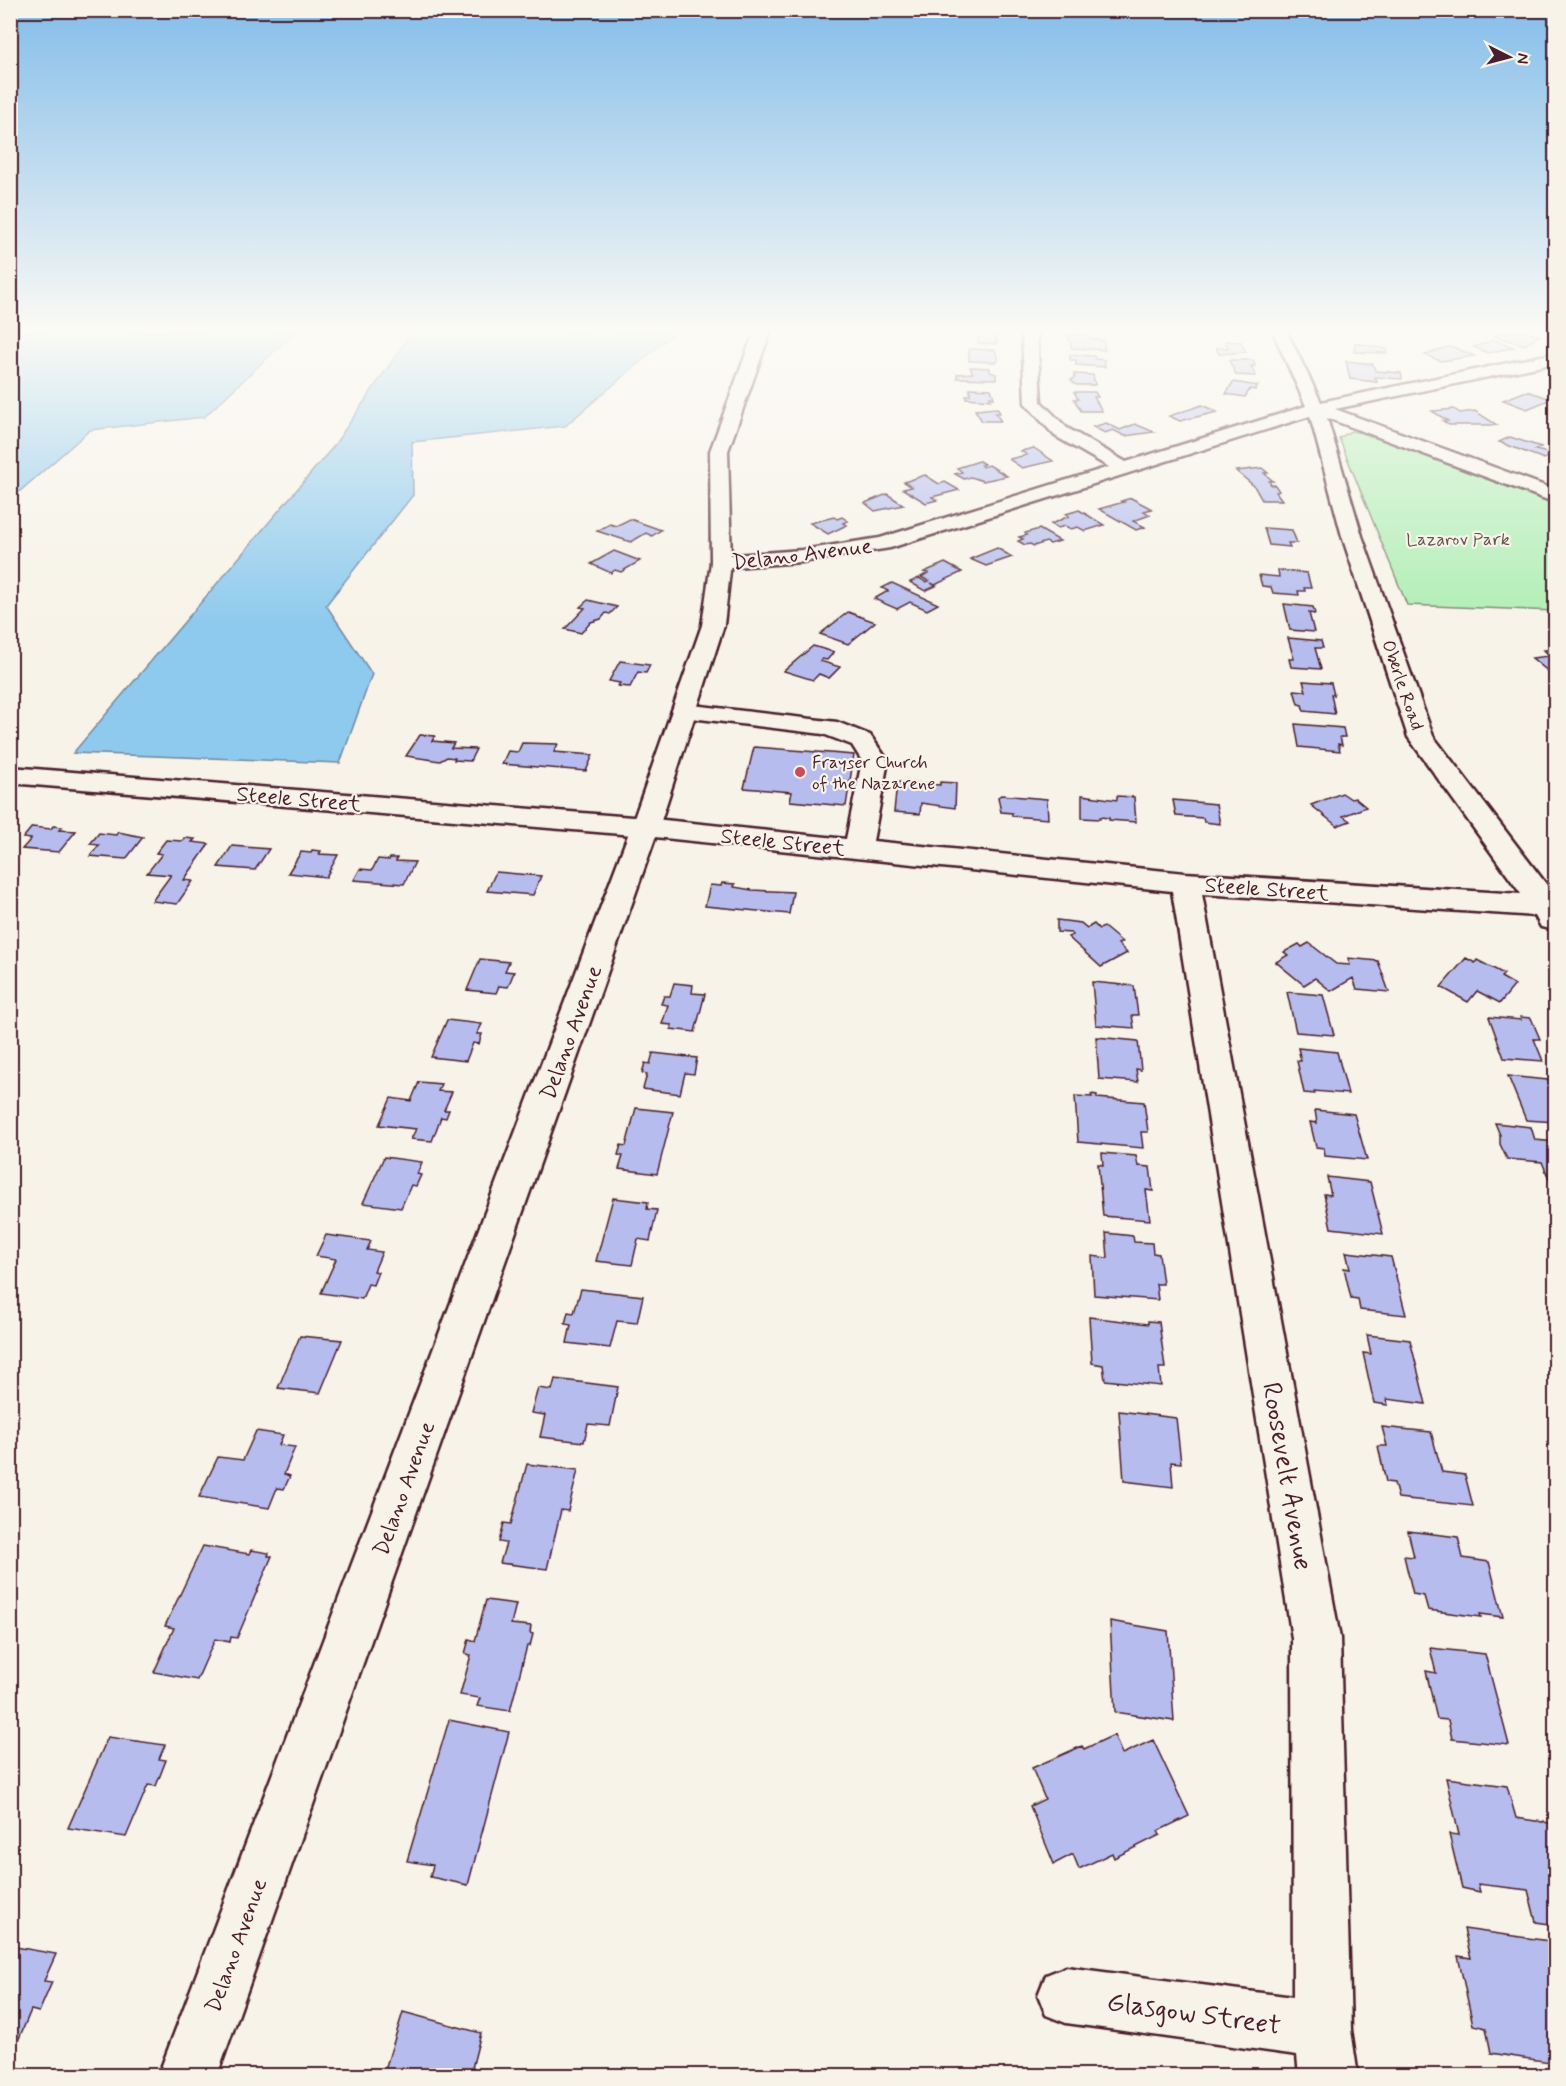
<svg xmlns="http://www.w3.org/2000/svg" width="1566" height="2086" font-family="Mynerve,sans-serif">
  <rect width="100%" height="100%" fill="#f7f3e8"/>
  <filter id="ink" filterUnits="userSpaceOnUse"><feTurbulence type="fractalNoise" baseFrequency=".0167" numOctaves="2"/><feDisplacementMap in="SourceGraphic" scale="12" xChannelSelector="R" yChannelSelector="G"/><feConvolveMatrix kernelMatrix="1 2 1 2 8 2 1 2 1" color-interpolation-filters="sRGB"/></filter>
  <g filter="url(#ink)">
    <!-- green -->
    <path fill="#b0eeb5" stroke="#7d8670" stroke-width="1.5" d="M1351 431 1368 434 1410 448 1555 502V611L1407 605 1339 438Z"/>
    <!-- water -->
    <path fill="#8ecaee" stroke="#7386a0" stroke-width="1.5" d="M11 332H295L204 417 90 430 11 499Z
      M412 332H675L565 426 412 442 413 495 326 605 372 674 340 763 73 753 333 447Z"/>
    <!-- building -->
    <path fill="#b6bdee" stroke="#4a1f2b" stroke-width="1.5" d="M1499 332H1526L1540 335 1525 345 1495 336Z
      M979 333 996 334 998 342 995 341 996 344 978 343Z
      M1067 334 1088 335 1089 339 1103 340 1105 350 1072 348Z
      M1494 340 1514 347 1488 353 1473 347Z
      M1225 341 1241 342 1246 352 1219 354 1216 348H1228Z
      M1355 343 1387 349V353L1354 352Z
      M1448 347 1455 348 1474 356 1441 361 1425 355Z
      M969 349 995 350 998 360 995 362 969 361Z
      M1070 355 1094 356 1095 359 1104 360 1105 367 1076 365V360H1070Z
      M1229 360H1253L1255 366H1251L1256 376 1236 375Z
      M1346 361 1373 364 1375 371 1401 373 1402 379 1375 377 1377 382 1350 379Z
      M970 367 990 368V372L996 374V379L957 378V374L973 373Z
      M1074 374 1093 375 1095 385H1076L1071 380 1075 378Z
      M1233 382 1258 386 1255 390 1250 389 1245 397 1226 394Z
      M970 388 991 389 994 398 990 397 991 400 966 398V395H970Z
      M1527 391 1551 399 1527 409 1503 400Z
      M1074 392H1095L1098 397H1094L1102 411H1081L1074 399H1078Z
      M1202 405 1217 412 1180 421 1169 416Z
      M997 408 1000 413H995L1001 421H982L975 410Z
      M1454 409 1460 413 1475 411 1497 425H1449L1443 421H1448L1432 411Z
      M1106 423 1120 430 1135 424 1154 432 1125 436 1113 430 1105 433 1093 427Z
      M1510 437 1541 447 1535 450 1553 454 1544 459 1499 442Z
      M1034 448 1053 461 1022 468 1009 459 1027 455 1021 451Z
      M979 461 984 464 981 465 983 467 989 465 1007 476 983 481 971 477 964 479 955 474 962 472 957 468Z
      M1262 468 1268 473H1264L1273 481H1269L1271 485H1275L1279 491 1276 492 1282 500H1262L1254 486 1236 471Z
      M925 475 939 484 945 482 959 490 932 497 937 500 926 503 903 489 912 487 904 482Z
      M887 494 904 505 875 511 865 503Z
      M1131 498 1152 509 1144 511 1150 515 1133 521 1145 527 1136 530 1099 509 1124 502 1121 501Z
      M1079 510 1104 525 1085 531 1078 527 1071 529 1065 526 1058 528 1051 524 1069 516 1066 514Z
      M834 517 837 519 842 517 848 521 843 523 847 525 828 534 810 523Z
      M630 519 661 530 652 536 646 533 631 542 597 531 610 524 616 526Z
      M1264 528 1292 530 1297 543H1288L1290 547 1269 545Z
      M1039 529 1060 541 1050 544 1046 542 1034 546 1030 544 1025 545 1018 541 1023 539 1019 537 1027 535 1025 533Z
      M997 548 1012 557 986 566 970 559Z
      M614 551 640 561 621 572 615 570 611 573 591 564Z
      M945 563 962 572 935 585 931 583 936 586 925 591 910 582 919 578 926 582 929 581 921 577 928 573 924 572Z
      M1278 570 1307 573 1311 588H1304L1305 591H1298L1299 595 1273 593 1271 587 1262 586 1259 575 1279 577Z
      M892 583 938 604 927 610 910 602 897 609 874 599 888 591 882 588Z
      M588 600 617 607 610 614 606 613 601 619 591 622 581 633 565 629 585 608 580 607Z
      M1284 604 1313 607 1315 614 1309 613 1314 632 1290 630Z
      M848 612 875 622 848 644 820 634Z
      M1288 638 1321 641 1323 648H1315L1321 669 1291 667 1289 659H1294Z
      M813 646 834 652 827 660 822 659 820 661 840 667 829 678 819 674 813 680 784 671Z
      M1556 649V678L1532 658 1550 656 1544 650Z
      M620 661 650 665 646 673 638 672 630 687 618 686 620 683 609 681Z
      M1303 681 1331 683 1334 695 1331 694 1335 714 1304 711 1302 705 1298 704 1294 690 1306 691Z
      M1295 724 1343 728 1345 737H1340L1342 745 1338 744 1340 751 1299 747Z
      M420 735 435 736 432 741 454 743 451 748 476 749 470 761 454 760 455 758 447 757 440 761 406 756Z
      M522 743 558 744 554 752 593 755 586 771 502 764 508 751 518 752Z
      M754 747 854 755 846 806 790 801 792 792 744 788Z
      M897 782 940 785V782L956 783 955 808 921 803 920 814 894 812Z
      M1342 793 1351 799 1355 798 1366 807 1343 816 1350 821 1337 826 1311 805Z
      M1001 795 1047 799 1048 819 1012 816V813L1001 812 998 797Z
      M1082 795 1117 800V796L1134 797 1136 822 1109 820V818L1100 817V819L1082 818Z
      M1173 800 1216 804 1220 824 1204 822 1203 818 1176 816Z
      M53 826 62 827 59 830 76 831 59 852 22 849 31 839 23 838 32 827 51 829Z
      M118 832 143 837 126 859 90 856 99 845 90 844 99 833 116 835Z
      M185 838 195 839 192 842 209 844 184 880 193 881 177 904 152 901 171 875 147 873 162 854 156 853 166 840 183 841Z
      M232 846 269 849 255 870 218 867Z
      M312 850 321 851 319 854 338 855 326 877 288 873 301 852 311 853Z
      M390 858H397L396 861 415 862 404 884 354 880 360 869 372 870 378 859 389 860Z
      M496 872 541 876 533 895 487 891Z
      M722 883 735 884 734 887 752 890 793 892 789 914 705 906 710 885 721 886Z
      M1057 920 1081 923 1087 928 1094 924 1099 929 1104 927 1122 942 1118 944 1127 953 1101 967 1068 937 1073 935 1071 933 1057 932Z
      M1309 943 1336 964 1350 965 1348 958 1378 961 1389 992 1357 989 1353 978 1331 991 1315 978 1304 985 1276 962 1288 955 1284 952 1299 944 1302 947Z
      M1466 958 1475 963 1477 960 1504 974 1501 977 1515 985 1500 1003 1477 991 1468 1002 1441 987Z
      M480 959 509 962 505 971 514 972 508 987 499 986 496 993 467 990Z
      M1092 982 1134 986 1138 1015H1132L1134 1028 1096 1025Z
      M674 983 693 985 692 993 705 994 695 1032 671 1029 672 1025 662 1024 668 1005 661 1004 664 996H670Z
      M1287 992 1323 995 1334 1035 1296 1032Z
      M1489 1017 1521 1020 1520 1017 1531 1018 1540 1039H1534L1543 1061 1504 1058Z
      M447 1020 482 1024 477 1034H482L479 1044 473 1043 466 1061 431 1057Z
      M1096 1037 1138 1041 1141 1070 1136 1069 1138 1082 1099 1079Z
      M1298 1048 1337 1052 1348 1094 1314 1091 1315 1094 1304 1093 1297 1061H1301Z
      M653 1053 697 1058 694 1074 685 1073 680 1094 643 1089 647 1074 642 1073 645 1063 650 1064Z
      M1508 1076 1548 1080 1551 1086 1556 1087V1122L1526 1120Z
      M419 1082 441 1084 438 1091 452 1092 444 1110H449L446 1118 441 1117 432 1141 411 1139 416 1129 379 1125 391 1098 411 1101Z
      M1091 1094 1097 1095V1098L1144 1102 1148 1132H1141L1143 1148 1078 1142 1075 1096 1092 1097Z
      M636 1108 673 1112 657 1174 619 1169 623 1156 618 1155 621 1145 626 1146Z
      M1315 1110 1354 1114 1367 1160 1325 1156 1324 1148 1316 1147 1310 1122 1317 1123Z
      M1495 1123 1531 1127 1535 1140 1556 1142V1188H1553L1542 1162 1507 1159 1500 1144V1135Z
      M1102 1153 1136 1156 1138 1166 1150 1167 1153 1191 1146 1190 1150 1220 1103 1216 1098 1164 1103 1165Z
      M384 1157 422 1162 417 1174 421 1175 416 1186 411 1185 401 1208 363 1203Z
      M1327 1177 1370 1182 1383 1234 1331 1228 1324 1194 1331 1195Z
      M613 1198 648 1202 647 1209 657 1210 650 1241 638 1239 632 1265 596 1261Z
      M1106 1233 1133 1236 1134 1242 1152 1243 1153 1253 1159 1254 1163 1284H1156L1158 1300 1094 1295 1092 1256 1108 1258Z
      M326 1235 371 1241 367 1250 382 1252 374 1271 378 1272 373 1285 368 1284 362 1299 321 1293 336 1259 316 1256Z
      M1346 1252 1391 1257 1406 1315 1360 1310 1358 1299 1351 1298 1344 1268 1350 1269Z
      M581 1289 643 1296 637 1323 617 1321 610 1348 567 1343 571 1325 565 1324 568 1312 574 1313Z
      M1089 1317 1148 1324V1321L1159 1322 1165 1368H1159L1161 1386 1105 1380 1103 1365 1092 1363Z
      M1367 1335 1410 1340 1426 1404 1387 1399 1388 1405 1374 1403 1363 1353 1371 1354Z
      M300 1336 342 1340 320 1393 278 1388Z
      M555 1379 618 1387 610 1426 588 1424 584 1442 540 1437 545 1415 531 1413 538 1388 552 1390Z
      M1119 1411 1176 1418 1181 1463 1171 1462 1173 1487 1124 1481Z
      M1382 1427 1431 1432 1442 1472 1465 1475 1473 1506 1398 1498 1394 1483 1386 1482 1378 1446H1387Z
      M256 1431 283 1435 279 1445 295 1447 284 1474 290 1476 284 1489 277 1488 269 1508 199 1497 218 1457 243 1460Z
      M527 1464 578 1470 568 1511 561 1510 547 1569 500 1563 506 1543 499 1542 504 1523 511 1524Z
      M1408 1531 1458 1537 1463 1558 1489 1562 1503 1617 1480 1614 1481 1617 1428 1610 1424 1596 1413 1594 1404 1556 1414 1557Z
      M203 1546 249 1554 251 1550 269 1553 268 1556H272L237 1638 231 1637 230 1642 215 1639 197 1680 154 1672 174 1628 165 1626Z
      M486 1600 516 1604 511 1624 531 1626 530 1633 533 1634 530 1646H527L510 1711 477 1706 480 1698 460 1695 471 1655 465 1654 469 1639 475 1641Z
      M1110 1621 1168 1631 1174 1721 1115 1712Z
      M1430 1648 1485 1654 1509 1745 1452 1739 1448 1720 1437 1719 1426 1671 1436 1673Z
      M449 1720 509 1732 468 1885 430 1877 433 1865 407 1861Z
      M1114 1735 1122 1754 1153 1740 1189 1816 1158 1831 1160 1835 1114 1858 1112 1853 1079 1869 1073 1854 1054 1864 1030 1806 1045 1799 1032 1768 1082 1746 1084 1749Z
      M108 1737 165 1745 159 1759 166 1760 156 1786 148 1785 126 1837 68 1828Z
      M1446 1778 1507 1786 1516 1818 1556 1824V1925L1536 1922 1528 1890 1478 1884 1480 1892 1462 1888 1449 1834 1459 1835Z
      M1464 1929 1556 1942V2063L1491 2053 1486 2028 1473 2025 1458 1956 1471 1958Z
      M10 1946 56 1954 44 1981 52 1982 39 2012 31 2010 10 2060Z
      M403 2012 481 2033 470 2076H383Z"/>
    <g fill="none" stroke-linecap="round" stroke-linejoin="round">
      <!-- minor casing -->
      <g stroke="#4a1f2b" stroke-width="5">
        <path id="minor" d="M1022 332H1037L1041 402 1067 428 1126 462 1306 406 1273 332H1287L1321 402 1556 353V363L1335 409 1556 490V503L1327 418 1362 536 1433 736 1556 897V930L1541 927 1535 916 1202 894 1340 1638 1351 2030 1358 2076H1299L1297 2055 1066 2023 1046 2015 1038 1995 1046 1975 1066 1967 1293 1997 1292 1638 1172 891 645 836 10 783V767L645 818 846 839 862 761 852 745 823 734 675 716 672 711 675 706 684 704 837 722 870 735 888 761 873 841 1185 873 1521 894 1408 737 1342 536 1310 416 890 548 802 562 721 568 714 566 711 562 714 558 721 556 802 550 880 538 1109 467 1055 436 1025 403Z"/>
      </g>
      <!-- major casing -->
      <g stroke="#4a1f2b" stroke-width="5">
        <path id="major" d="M754 332H770L728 451 731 562 724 625 659 827 217 2076H158L631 827 702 625 711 562 710 451Z"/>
      </g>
      <!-- minor -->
      <use href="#minor" fill="#f7f3e8" fill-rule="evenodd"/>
      <!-- major -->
      <use href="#major" fill="#f7f3e8" fill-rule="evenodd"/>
    </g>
  </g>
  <!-- sky -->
  <linearGradient id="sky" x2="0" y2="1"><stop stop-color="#84bdea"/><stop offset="0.53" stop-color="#fbfaf5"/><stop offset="1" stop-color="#fbfaf5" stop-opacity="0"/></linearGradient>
  <rect width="1566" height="624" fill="url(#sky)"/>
  <!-- markers -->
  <circle fill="#d1495b" stroke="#f7f3e8" stroke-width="2" cx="800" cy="772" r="6"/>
  <g text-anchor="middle" stroke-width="4.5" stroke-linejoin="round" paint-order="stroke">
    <!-- far-park labels -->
    <g font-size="18" fill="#64534e" stroke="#f7f3e8">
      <text x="1458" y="545">Lazarov Park</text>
    </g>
    <!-- far-street labels -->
    <g font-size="18" fill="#4a1f2b" stroke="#f7f3e8">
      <text transform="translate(1403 685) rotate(71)" y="6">Oberle Road</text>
    </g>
    <!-- far-poi labels -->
    <g font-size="18" fill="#4a1f2b" stroke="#f7f3e8" text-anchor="start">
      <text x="812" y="768">Frayser Church<tspan x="812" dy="21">of the Nazarene</tspan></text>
    </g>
    <!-- street labels -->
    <g font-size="22" fill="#4a1f2b" stroke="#f7f3e8">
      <text transform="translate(802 553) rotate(-7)" y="8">Delano Avenue</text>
      <text transform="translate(299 798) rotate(5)" y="8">Steele Street</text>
      <text transform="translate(783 841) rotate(6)" y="8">Steele Street</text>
      <text transform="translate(1267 888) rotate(4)" y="8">Steele Street</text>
      <text transform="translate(570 1032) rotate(-70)" y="8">Delano Avenue</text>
      <text transform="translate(403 1488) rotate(-70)" y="8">Delano Avenue</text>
      <text transform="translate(235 1945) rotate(-70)" y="8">Delano Avenue</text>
    </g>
    <!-- near-street labels -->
    <g font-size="27" fill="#4a1f2b" stroke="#f7f3e8">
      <text transform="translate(1288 1476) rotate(80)" y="9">Roosevelt Avenue</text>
      <text transform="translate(1194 2013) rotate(8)" y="9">Glasgow Street</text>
    </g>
  </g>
  <!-- margin -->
  <rect width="1566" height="2086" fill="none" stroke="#f7f3e8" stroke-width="36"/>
  <rect x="18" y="18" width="1530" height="2050" fill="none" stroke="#4a1f2b" stroke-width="2" filter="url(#ink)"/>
  <!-- north arrow -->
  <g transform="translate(1509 57) rotate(96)" stroke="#f7f3e8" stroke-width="4.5" paint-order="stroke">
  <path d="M0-4.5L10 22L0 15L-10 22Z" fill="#4a1f2b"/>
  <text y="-9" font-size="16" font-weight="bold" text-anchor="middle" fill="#4a1f2b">N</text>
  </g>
</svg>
